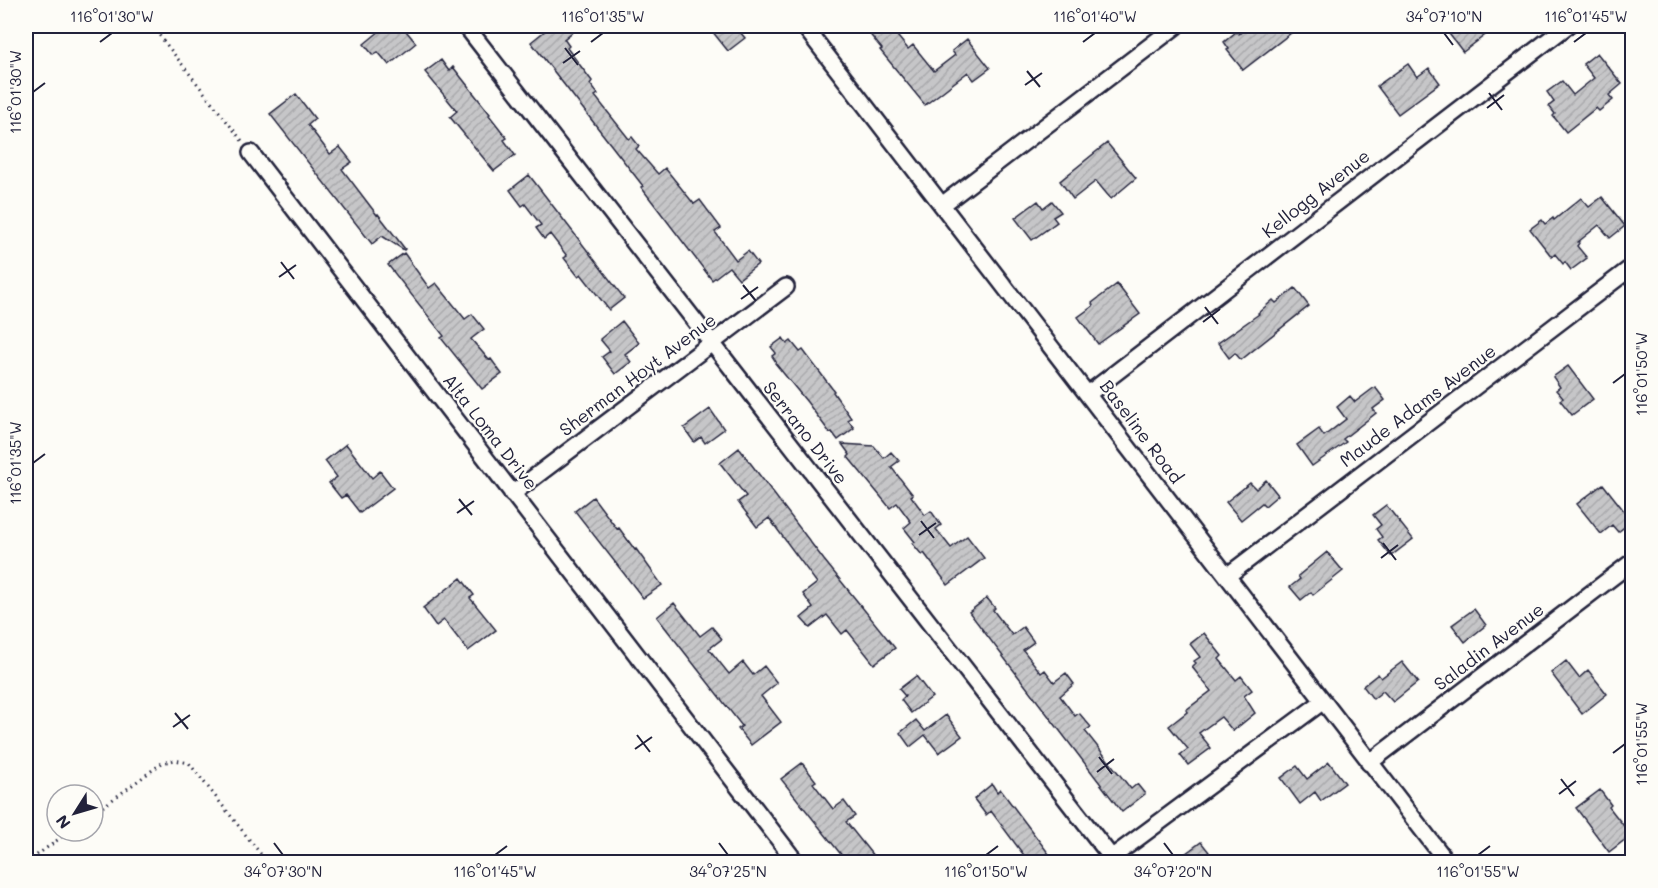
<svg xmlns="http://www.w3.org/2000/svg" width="1658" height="888" font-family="Mali,sans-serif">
  <defs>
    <pattern id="building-hatch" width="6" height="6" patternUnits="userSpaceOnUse" patternTransform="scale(1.5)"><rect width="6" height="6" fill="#c6c6c8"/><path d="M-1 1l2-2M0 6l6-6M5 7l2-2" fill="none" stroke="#aaaaad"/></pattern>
  </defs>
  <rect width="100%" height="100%" fill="#fdfcf7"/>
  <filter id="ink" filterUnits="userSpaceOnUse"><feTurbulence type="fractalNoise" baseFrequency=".0167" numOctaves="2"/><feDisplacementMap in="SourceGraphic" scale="12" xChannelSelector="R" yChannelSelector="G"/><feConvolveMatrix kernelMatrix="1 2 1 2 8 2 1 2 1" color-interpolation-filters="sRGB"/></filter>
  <g filter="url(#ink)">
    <!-- building -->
    <path fill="url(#building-hatch)" stroke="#22223b" stroke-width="1.5" d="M386 26H402L416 43 389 65 378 52 373 55 364 44Z
      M551 26H580L564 39 569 46 567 48 592 81 590 84 598 94 595 96 629 139 632 137 639 146 636 149 658 174 665 168 694 204 700 200 721 228 715 232 736 260 748 251 758 264 739 279 729 267 712 280 641 187 643 186 531 42Z
      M708 26H735L745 38 728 51Z
      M863 26H889L908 49 913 45 934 71 955 55 952 51 967 39 990 68 974 80 968 72 925 105 880 50 882 49Z
      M1250 26H1300L1243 70 1227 50 1229 49 1224 42 1237 31 1239 34Z
      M1443 26H1497L1463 52Z
      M1597 53 1622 84 1609 95 1613 100 1599 111 1596 108 1566 132 1553 116 1555 114 1549 106 1554 102 1547 92 1562 81 1573 95 1594 78 1583 64Z
      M441 60 449 71 453 67 490 114 489 115 507 138 504 140 515 155 494 171 450 117 457 111 425 72Z
      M1408 64 1417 77 1429 68 1440 83 1398 114 1377 86Z
      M296 94 315 119 308 125 330 154 340 147 352 162 342 169 377 215 378 214 405 249 404 250 382 236 372 244 270 114Z
      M1107 143 1136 178 1111 199 1096 181 1073 199 1060 181Z
      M529 175 624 298 609 310 581 274 578 276 564 258 567 256 550 234 544 239 536 228 541 225 525 204 522 206 510 190Z
      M1602 197 1625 226 1610 238 1599 225 1578 242 1579 243 1577 246 1587 258 1571 270 1565 262 1563 264 1555 254 1552 257 1530 229 1542 220 1545 224 1553 218 1554 220 1581 198 1589 207Z
      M1038 201 1043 208 1052 201 1061 212 1053 217 1057 222 1032 240 1015 218Z
      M404 253 429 288 436 283 465 319 472 314 484 329 471 339 489 360 491 359 502 374 482 389 441 338 444 336 388 265Z
      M1117 284 1140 314 1098 344 1078 317 1093 306 1092 303Z
      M1295 288 1309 306 1241 360 1235 353 1229 358 1218 343 1259 314 1258 313 1273 300 1276 303Z
      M622 321 639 343 625 354 631 362 615 374 602 357 610 351 600 339Z
      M783 338 787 344 791 341 800 352 803 350 834 391 833 392 851 418 848 420 854 428 838 440 832 432 830 433 807 402 775 363 776 362 772 356 776 353 771 347Z
      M1568 366 1593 399 1572 415 1560 400 1563 398 1556 390 1560 387 1553 377Z
      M1375 387 1385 400 1373 409 1376 413 1343 439 1346 442 1312 466 1297 445 1319 429 1324 436 1346 419 1337 407 1350 396 1355 402Z
      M710 409 724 429 705 443 701 437 694 442 684 428Z
      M346 444 372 478 380 471 393 488 360 513 346 495 341 498 329 483 337 477 325 461Z
      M842 444 874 446 884 458 891 452 899 461 891 467 913 495 911 496 925 515 931 511 941 525 936 529 951 548 967 536 984 558 948 585 924 553 922 555 912 543 915 542 904 528 911 522 897 503 890 508 848 457 850 455Z
      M739 448 824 560 895 648 874 664 847 630 842 634 827 615 810 628 801 618 813 608 803 594 817 583 769 518 757 527 738 502 746 496 720 463Z
      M1266 480 1278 495 1265 506 1262 503 1241 520 1226 502 1250 483 1256 489Z
      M1603 484 1632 521 1618 532 1612 525 1601 534 1577 504Z
      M593 497 617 529 619 528 635 550 636 549 662 585 643 598 575 511Z
      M1386 505 1413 539 1391 556 1378 540 1382 537 1376 529 1381 525 1373 515Z
      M1327 552 1343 571 1313 595 1311 592 1301 600 1290 587 1300 579 1298 576Z
      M461 578 474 595 470 598 496 630 468 651 444 620 436 626 423 608Z
      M987 598 995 608 993 610 1012 635 1023 627 1034 642 1023 650 1041 673 1045 670 1054 682 1066 673 1074 684 1060 696 1075 716 1079 713 1091 727 1085 731 1131 789 1137 784 1145 794 1122 812 969 612Z
      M674 603 700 636 712 627 722 639 709 649 729 674 743 662 753 675 764 666 777 683 761 696 781 722 751 745 738 729 742 726 657 617Z
      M1474 609 1486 625 1465 642 1452 625Z
      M1204 633 1222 656 1219 659 1236 680 1241 676 1252 690 1244 696 1255 713 1233 731 1221 717 1199 733 1211 748 1188 765 1180 755 1188 749 1169 726 1187 712 1186 710 1211 691 1192 667 1196 663 1194 661 1200 657 1190 644Z
      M1566 661 1579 678 1588 670 1607 694 1582 714 1551 673Z
      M1402 662 1418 682 1393 702 1383 691 1373 699 1363 686 1378 674 1381 678Z
      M916 676 932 697 911 713 901 700 905 696 899 689Z
      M946 715 962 736 939 753 925 735 910 747 900 733 916 720 925 731Z
      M1329 762 1345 783 1321 801 1315 792 1300 804 1281 778 1297 766 1307 779Z
      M802 763 816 781 813 783 833 809 844 801 855 816 846 822 878 862H847L781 779Z
      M992 784 997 792 1000 789 1055 862H1029L991 811 986 815 974 799Z
      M1600 790 1611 805 1609 807 1631 835 1609 852 1576 808Z
      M1201 842 1209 852 1195 862H1174Z"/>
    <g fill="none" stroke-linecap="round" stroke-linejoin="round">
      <!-- minor casing -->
      <g stroke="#22223b" stroke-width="20">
        <path id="minor" d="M466 26 1115 862
          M804 26 1447 862
          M251 153 796 862
          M942 205 1176 26
          M1088 394 1567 26
          M512 494 786 287
          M1227 576 1632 267
          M1369 763 1632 562
          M1111 858 1322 702"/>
      </g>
      <!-- path -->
      <path stroke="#22223b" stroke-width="3" stroke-dasharray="1.5 4.5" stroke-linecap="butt" d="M152 26 243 142
        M93 814 162 763 175 760 189 763 267 862
        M27 862 70 831"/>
      <!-- minor -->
      <use href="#minor" stroke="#fdfcf7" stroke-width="15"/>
    </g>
  </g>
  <!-- ticks -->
  <path fill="none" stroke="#22223b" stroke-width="2" d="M1444 33 1453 45M100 42 112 33M591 42 603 33M1083 42 1095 33M1574 42 1586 33M565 48 578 65M563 63 580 51M1027 71 1040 87M1025 85 1042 73M33 92 45 83M1489 93 1502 110M1487 108 1504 95M281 262 294 279M279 277 296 265M743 285 756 301M741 299 758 287M1205 307 1218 324M1203 322 1220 309M1613 383 1625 374M33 463 45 454M459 499 472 515M457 513 474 501M921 521 934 538M919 535 936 523M1383 543 1396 560M1381 558 1398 545M175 713 188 729M173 727 190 715M637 735 650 752M635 749 652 737M1613 753 1625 744M1099 757 1112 774M1097 772 1114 759M1561 779 1574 796M1559 794 1576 781M274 843 283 855M719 843 728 855M1164 843 1173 855M495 855 507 846M986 855 998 846M1478 855 1490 846"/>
  <g text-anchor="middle" stroke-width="4.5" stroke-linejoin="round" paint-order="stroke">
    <!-- street labels -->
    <g font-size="18" fill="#22223b" stroke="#fdfcf7">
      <text transform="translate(1316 194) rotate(-38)" y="6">Kellogg Avenue</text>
      <text transform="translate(638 375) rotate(-37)" y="6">Sherman Hoyt Avenue</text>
      <text transform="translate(1418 406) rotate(-37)" y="6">Maude Adams Avenue</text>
      <text transform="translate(490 432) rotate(52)" y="6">Alta Loma Drive</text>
      <text transform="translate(1141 432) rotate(53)" y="6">Baseline Road</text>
      <text transform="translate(805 433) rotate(52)" y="6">Serrano Drive</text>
      <text transform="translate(1489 647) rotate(-37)" y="6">Saladin Avenue</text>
    </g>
  </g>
  <!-- margin -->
  <rect width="1658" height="888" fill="none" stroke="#fdfcf7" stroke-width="66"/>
  <!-- north arrow -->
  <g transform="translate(75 813) rotate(233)"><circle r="28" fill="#fdfcf7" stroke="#a5a5ac" stroke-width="1.5"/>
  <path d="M0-4.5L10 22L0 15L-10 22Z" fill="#22223b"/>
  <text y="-9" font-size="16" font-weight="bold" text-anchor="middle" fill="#22223b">N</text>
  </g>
  <rect x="33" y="33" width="1592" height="822" fill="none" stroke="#22223b" stroke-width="2"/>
  <g font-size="15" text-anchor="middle" fill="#22223b">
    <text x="112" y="22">116°01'30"W</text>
    <text x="603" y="22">116°01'35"W</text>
    <text x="1095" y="22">116°01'40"W</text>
    <text x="1444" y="22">34°07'10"N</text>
    <text x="1586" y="22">116°01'45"W</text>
    <text transform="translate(16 92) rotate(-90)" y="5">116°01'30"W</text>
    <text transform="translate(1642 374) rotate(-90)" y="5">116°01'50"W</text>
    <text transform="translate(16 463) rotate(-90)" y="5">116°01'35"W</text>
    <text transform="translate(1642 744) rotate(-90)" y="5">116°01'55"W</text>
    <text x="283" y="877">34°07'30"N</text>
    <text x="495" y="877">116°01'45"W</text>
    <text x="728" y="877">34°07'25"N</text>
    <text x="986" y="877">116°01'50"W</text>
    <text x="1173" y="877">34°07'20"N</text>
    <text x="1478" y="877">116°01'55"W</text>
  </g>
</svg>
